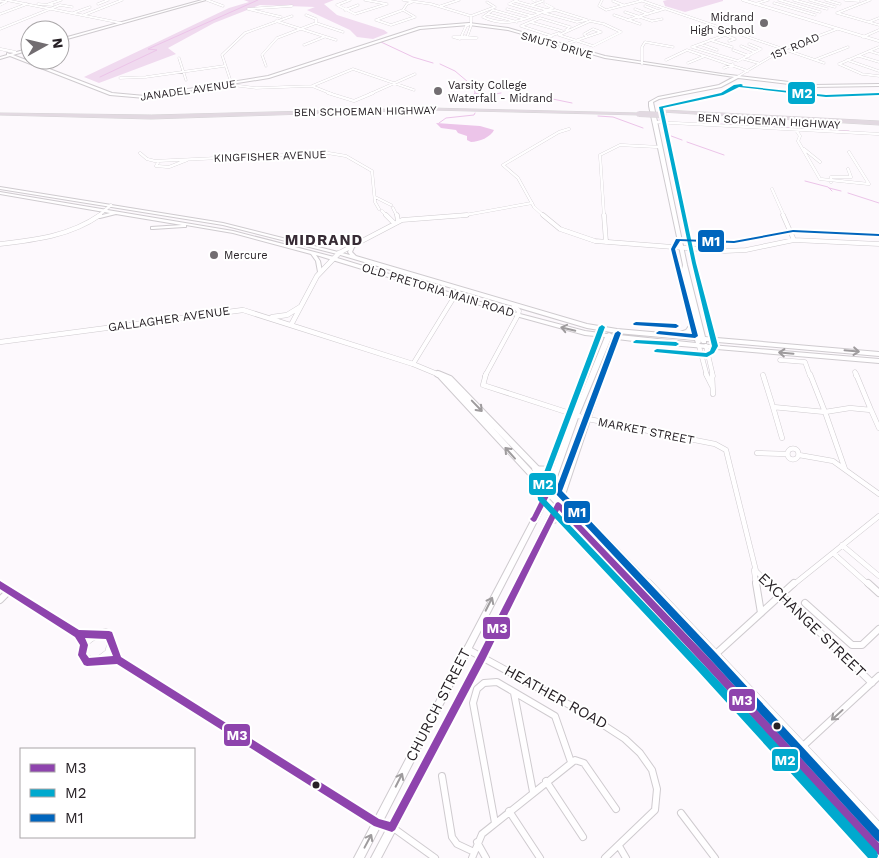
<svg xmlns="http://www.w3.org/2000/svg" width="879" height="858" font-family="'Work Sans',sans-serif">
  <rect width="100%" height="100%" fill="#fdf9fd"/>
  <!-- green -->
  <path fill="#f0daef" d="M244 0H334L324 4 337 15 384 30 388 33 373 39 357 37 350 30 307 10 315 7 260 5 214 23 168 48 176 54 99 83 84 77 229 8 249 2Z
    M667 0H723V1L685 12 665 6 663 1Z"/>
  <!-- water -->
  <path fill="#ecc4e9" d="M436 123 480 126 494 130C491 137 479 142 471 142L467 140V136L458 133 456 130 441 128Z"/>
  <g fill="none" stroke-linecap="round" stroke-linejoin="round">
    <!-- stream -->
    <path stroke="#ecc4e9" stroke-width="1" d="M381 42 413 57 433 63
      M440 64 455 71 474 87 475 93 484 96 501 93
      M100 77 157 50 148 49 258 0
      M510 95 543 97 572 103
      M474 102 473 95 475 93
      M598 116 613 117 643 128
      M659 119 667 121
      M439 123 446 118 474 115 475 113
      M718 124 849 131
      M663 133 682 140
      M687 142 724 155
      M805 181 828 187 832 191
      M829 188 841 191
      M848 193 879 203"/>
    <!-- minor-far4 casing -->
    <g stroke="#cfcbcf" stroke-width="2.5">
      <path id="minor-far4" d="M6 0 121 23
        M207 0 223 6
        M350 0 337 5 355 14 387 4 365 0
        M403 0 431 4 471 16V26L467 37 477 38H466
        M517 0 515 1 547 10 553 8 545 4
        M533 0 535 1
        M602 0 599 6 606 10 641 1
        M640 0 824 63
        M779 0 820 12
        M794 0 827 9
        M810 0 835 7
        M826 0 840 4
        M845 0 859 1
        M0 1 6 2 0 5
        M515 1 509 4 540 13
        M613 1 623 5
        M487 2 495 7
        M774 3 815 15
        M38 4 53 5
        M49 4 61 0
        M98 4 108 0
        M755 4 768 0
        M532 5 543 1
        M441 6 459 0
        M645 6 658 11
        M507 9 532 16
        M635 9 648 14
        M345 10 358 5
        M403 10 415 17 391 25 376 20Z
        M403 10 407 4 412 2
        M625 12 652 21 662 19
        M73 13 90 7
        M544 13 577 22 587 20 555 10 546 12
        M837 13 879 25
        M837 13 870 0
        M0 14 27 4
        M488 14 517 22
        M84 15 122 0
        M306 15 316 19V23
        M614 15 640 24
        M292 16 245 33 222 55 232 85 256 88 312 86 353 69 414 90
        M471 16 495 7
        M281 17 248 9 292 6
        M525 19 493 10 483 17C506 28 525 20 547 10
        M627 20 664 9
        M276 21 336 40
        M590 21 604 24 621 32 593 46 559 35Z
        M530 22 562 31
        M869 22 879 18
        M0 29 60 5 72 7
        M465 36 466 38H459Z
        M552 36 521 26 540 18 570 27 566 30
        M460 37H453L460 39
        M461 37 466 26 470 24
        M863 37 879 30
        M544 38 559 33
        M710 40 732 47
        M729 41 735 39 725 35 692 47 738 61 761 49 749 44
        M700 44 717 50
        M304 45 324 37
        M560 46 601 32 593 29 584 34 586 36
        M741 46 755 52
        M879 47 839 64 862 74 879 76
        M733 50 749 56
        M869 51 879 54
        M859 56 879 62
        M179 58 186 80
        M744 59 758 63
        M817 59 848 47
        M666 60 687 50 748 71
        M847 60 879 71
        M688 63 705 56
        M642 64V47L645 42 673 47
        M266 66 262 55 277 38 316 23 343 32
        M724 68 733 64
        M737 77 784 49 837 29
        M120 78 146 77 224 66
        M312 86 332 94
        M370 94 415 74"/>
    </g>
    <!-- minor-far3 casing -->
    <g stroke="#cfcbcf" stroke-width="3">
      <path id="minor-far3" d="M328 93 354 101 373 93
        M654 122 879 134
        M796 130 800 136 798 141 820 179 869 184 849 152
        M804 149 820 162
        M140 153 147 159 155 161 328 153 346 156 372 171 375 202 379 209
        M159 161 156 166 169 167 187 160
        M831 182V177H851L848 169
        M772 189 784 216
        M375 197 391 205
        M393 208 397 216
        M382 211 387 216
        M98 216 111 205
        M460 216 532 203
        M544 216 534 207 518 178 503 165 559 132 569 129
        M604 216 600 155 620 145 659 147"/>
    </g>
    <!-- minor-far2 casing -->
    <g stroke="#cfcbcf" stroke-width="5">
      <path id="minor-far2" d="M386 215 394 223
        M397 215 398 221
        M543 215 560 229 595 241 725 251 746 250 794 240 879 244
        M604 215 606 242
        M783 215 794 240
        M0 244C35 240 70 236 100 215
        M339 253 402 220 467 215
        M699 346 707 376
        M706 346 713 376
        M780 360 805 362 810 376
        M413 364 459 289
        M855 372 856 376
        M485 376 518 315 519 311 514 306"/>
    </g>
    <!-- minor-far1 casing -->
    <g stroke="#cfcbcf" stroke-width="5.5">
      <path id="minor-far1" d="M486 374 483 385 588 419 715 444 726 450 756 571 770 585
        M706 374 712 386
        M712 374 713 394
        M810 374 825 412 850 408 871 410 856 374
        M763 375 773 407
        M871 410 879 428
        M782 438 773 407 825 412 845 469
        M787.5 454a5.5 5.5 0 1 1 11 0a5.5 5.5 0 1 1-11 0Z
        M757 453 787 454
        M799 455 833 461 879 494
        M842 545 879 576
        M833 553 869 585
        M754 570 756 585
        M793 585 879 516"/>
    </g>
    <!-- minor casing -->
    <g stroke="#cfcbcf" stroke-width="8">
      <path id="minor" d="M756 583 761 613
        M769 583 872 683
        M868 583 879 593
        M0 600 9 591
        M805 603 852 645H862L879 629
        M467 649 588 715 625 739 640 753 652 770 657 789 655 810 605 858
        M707 662 794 583
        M514 693 533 792
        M802 747 879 676
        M442 776 452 837 457 844 474 852
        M546 781 583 837
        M509 811 540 858
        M681 813 715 858
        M495 823 473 703 477 689 484 683 497 682 555 716 571 762
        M392 827 435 858
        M477 842 486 858
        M619 846 626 858
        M472 858 482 834 575 760 584 763 616 809"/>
    </g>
    <!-- tertiary-far3 casing -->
    <g stroke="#cfcbcf" stroke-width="3">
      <path id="tertiary-far3" d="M743 0 879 41
        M0 49 15 52"/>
    </g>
    <!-- tertiary-far2 casing -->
    <g stroke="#cfcbcf" stroke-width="5.5">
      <path id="tertiary-far2" d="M272 317 287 315 300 307
        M291 325 317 276 339 253
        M0 342 243 310 413 364 442 376"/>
    </g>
    <!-- tertiary-far1 casing -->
    <g stroke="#cfcbcf" stroke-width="8">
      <path id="tertiary-far1" d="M438 374 450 379 649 585
        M440 375 634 585"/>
    </g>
    <!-- tertiary casing -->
    <g stroke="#cfcbcf" stroke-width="9">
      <path id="tertiary" d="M633 583 879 850
        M648 583 879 827
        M0 585 78 634 91 636
        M106 633 112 641 109 653 97 662 84 659C78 643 91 634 106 633Z
        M102 660H118L377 823 392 827"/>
    </g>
    <!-- secondary casing -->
    <g stroke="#cfcbcf" stroke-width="2">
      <path id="secondary" d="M202 0H206L60 41V39Z
        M469 23 508 28 605 56 722 74 814 85 879 84V86L814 87 738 78 721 87 659 99 653 102 687 265 705 337 879 352V356L706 341V343H702L700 340 701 342 699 344 879 359V363L658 344 617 339 565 495 555 516 562 514 577 521 579 523 577 525 575 526 562 520 551 524 485 660 381 858H371L479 654 559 495 612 338H611L579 415 551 494 364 858H354L545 494 552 472C546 473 539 473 533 471L532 469 533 467C539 466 548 467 554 467L573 415 605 337 585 335 516 316 316 255 320 261 322 271V272H318L316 261 311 254 233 233 186 225V227H184L153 229H151V227L182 225 116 214 100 218H98V216L110 213 0 194V192L233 231 334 257 520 314 585 331 607 334 609 333 613 335 616 333 618 334 619 335 696 343 695 340 617 333 587 328 337 254 223 225 0 189V187L223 223 350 255 348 252 351 245 353 244 355 245 352 252 356 256 587 324 617 329 674 334 686 330 691 323 681 273 683 265 649 106V102L658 97 719 85 734 77 605 58 508 30 469 25 420 29 269 78 145 98 110 95 10 56 0 59V57L7 55V53L10 54 30 48V50L13 55 112 93 145 96 268 76 419 27ZM692 329 694 336 682 335 690 332Z"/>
    </g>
    <!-- motorway casing -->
    <g stroke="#d7d5d7" stroke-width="1">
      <path id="motorway" d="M430 108 639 113 641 114 639 115 430 110 151 119 0 115V113L151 115Z
        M663 110 879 121V125L661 112V111Z"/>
    </g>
    <!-- minor-far4 -->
    <use href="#minor-far4" stroke="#fffeff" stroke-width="2"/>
    <!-- minor-far3 -->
    <use href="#minor-far3" stroke="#fffeff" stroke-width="2.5"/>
    <!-- minor-far2 -->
    <use href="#minor-far2" stroke="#fffeff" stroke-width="4"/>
    <!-- minor-far1 -->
    <use href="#minor-far1" stroke="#fffeff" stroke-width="4.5"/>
    <!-- minor -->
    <use href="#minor" stroke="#fffeff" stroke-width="6"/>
    <!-- tertiary-far3 -->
    <use href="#tertiary-far3" stroke="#fffeff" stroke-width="2.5"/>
    <!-- tertiary-far2 -->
    <use href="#tertiary-far2" stroke="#fffeff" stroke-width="4.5"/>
    <!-- tertiary-far1 -->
    <use href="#tertiary-far1" stroke="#fffeff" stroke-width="6"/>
    <!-- tertiary -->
    <use href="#tertiary" stroke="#fffeff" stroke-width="8"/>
    <!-- secondary -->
    <use href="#secondary" fill="#fffeff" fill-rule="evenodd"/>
    <!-- motorway -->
    <use href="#motorway" fill="#e2d9e1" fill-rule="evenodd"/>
    <!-- motorway-bridge casing -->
    <g stroke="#d7d5d7" stroke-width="6" stroke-linecap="butt">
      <path id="motorway-bridge" d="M639 114 664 115"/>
    </g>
    <!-- motorway-bridge -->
    <use href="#motorway-bridge" stroke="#e2d9e1" stroke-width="5.5"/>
    <!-- bus-1 casing -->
    <g stroke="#fff" stroke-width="4">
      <path id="bus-1" d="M551 482 553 483 581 510 582 512 581 514 579 515 577 514 552 490 536 521 534 522 532 521 530 519 532 517 549 483Z
        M558 502 560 503 710 659 879 843V855L876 853 704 665 559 510 485 660 395 830 392 832 374 826 117 664 87 666 84 665 78 655 80 645 75 637 0 589V581L79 630 109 631 112 632 121 657 379 819 390 822 479 654 556 503ZM85 638 106 639 113 656 89 658 86 654 88 645Z"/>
    </g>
    <!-- bus-2 casing -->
    <g stroke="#fff" stroke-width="4">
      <path id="bus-2" d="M741 84 743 85 742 86 826 95 879 93V95L826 97 739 87 723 95 663 108 696 263 718 346 714 353 707 357 655 352 654 351 655 350 657 349 706 353 710 351 712 346 692 263 659 107 721 93 734 85Z
        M602 325 605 327 543 491V497L704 665 877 852 878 856 877 858H868L698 671 538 500 537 491 599 327Z
        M636 340 676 342 679 344 676 346 634 343 633 342Z"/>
    </g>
    <!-- bus-3 casing -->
    <g stroke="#fff" stroke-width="4">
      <path id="bus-3" d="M793 230 879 234V236L793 232 734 243 680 241 675 249 698 336 695 338 657 334 656 333 659 331 692 334 671 249 676 239 734 241Z
        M636 322 676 324 679 326 676 328 634 325 633 324 634 323Z
        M618 331 621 333 562 491 716 653 879 830V842L876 840 710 659 556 494 555 492 615 333Z"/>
    </g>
    <!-- bus-1 -->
    <use href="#bus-1" fill="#8e44ad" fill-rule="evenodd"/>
    <!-- bus-2 -->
    <use href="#bus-2" fill="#00a9ce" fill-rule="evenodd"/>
    <!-- bus-3 -->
    <use href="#bus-3" fill="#0065bd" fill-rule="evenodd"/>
  </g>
  <!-- one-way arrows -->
  <defs><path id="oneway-shaft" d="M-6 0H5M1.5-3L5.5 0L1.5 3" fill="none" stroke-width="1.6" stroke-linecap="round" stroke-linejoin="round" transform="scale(1.25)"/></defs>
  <g stroke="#9e9b9d">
    <use href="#oneway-shaft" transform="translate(568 329) rotate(-166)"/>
    <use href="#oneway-shaft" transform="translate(852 351) rotate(5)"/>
    <use href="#oneway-shaft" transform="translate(786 353) rotate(-175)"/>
    <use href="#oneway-shaft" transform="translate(477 406) rotate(46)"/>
    <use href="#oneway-shaft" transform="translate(510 453) rotate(-132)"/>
    <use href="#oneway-shaft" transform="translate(489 604) rotate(-63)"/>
    <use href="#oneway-shaft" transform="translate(837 715) rotate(138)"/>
    <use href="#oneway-shaft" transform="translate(399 780) rotate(-63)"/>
    <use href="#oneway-shaft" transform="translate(368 841) rotate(-62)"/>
  </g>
  <!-- markers -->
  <g fill="#726d71" stroke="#fff" stroke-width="2">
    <circle cx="764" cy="23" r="5"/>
    <circle cx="438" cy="91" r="5"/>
    <circle cx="214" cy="255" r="5"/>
  </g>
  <g fill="#272126" stroke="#fff" stroke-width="2">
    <circle cx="777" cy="726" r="4.5"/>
    <circle cx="316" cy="785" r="4.5"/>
  </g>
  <g text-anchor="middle" stroke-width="4" stroke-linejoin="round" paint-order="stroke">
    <!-- far-poi labels -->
    <g font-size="11" fill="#272126" stroke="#fff" text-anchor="start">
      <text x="754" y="21" text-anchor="end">Midrand<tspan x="754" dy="13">High School</tspan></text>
      <text x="448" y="89">Varsity College<tspan x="448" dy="13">Waterfall - Midrand</tspan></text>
      <text x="224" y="259">Mercure</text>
    </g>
    <!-- far-street labels -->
    <g font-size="11" fill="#272126" stroke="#fff">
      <text transform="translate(557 45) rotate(16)" y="4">SMUTS DRIVE</text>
      <text transform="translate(795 46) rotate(-23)" y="4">1ST ROAD</text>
      <text transform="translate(188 90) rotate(-8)" y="4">JANADEL AVENUE</text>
      <text transform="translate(365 111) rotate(-1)" y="4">BEN SCHOEMAN HIGHWAY</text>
      <text transform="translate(769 121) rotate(3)" y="4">BEN SCHOEMAN HIGHWAY</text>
      <text transform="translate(270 156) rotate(-2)" y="4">KINGFISHER AVENUE</text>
    </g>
    <!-- street labels -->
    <g font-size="12" fill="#272126" stroke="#fff">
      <text transform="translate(438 290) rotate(17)" y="4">OLD PRETORIA MAIN ROAD</text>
      <text transform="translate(169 319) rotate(-8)" y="4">GALLAGHER AVENUE</text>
      <text transform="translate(646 431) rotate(11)" y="4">MARKET STREET</text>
    </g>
    <!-- far-district labels -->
    <g font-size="15" font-weight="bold" letter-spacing="1" fill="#372b35" stroke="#fff">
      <text x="324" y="245">MIDRAND</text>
    </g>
    <!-- near-street labels -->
    <g font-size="15" fill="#272126" stroke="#fff">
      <text transform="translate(812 625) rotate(44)" y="5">EXCHANGE STREET</text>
      <text transform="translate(556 697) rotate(29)" y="5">HEATHER ROAD</text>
      <text transform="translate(438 705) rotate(-63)" y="5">CHURCH STREET</text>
    </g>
  </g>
  <g stroke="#fff" stroke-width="2">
    <rect x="787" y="81" width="29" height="24" rx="5" fill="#00a9ce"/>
    <rect x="697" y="229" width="28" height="24" rx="5" fill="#0065bd"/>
    <rect x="528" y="472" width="29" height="24" rx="5" fill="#00a9ce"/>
    <rect x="563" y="500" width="28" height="24" rx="5" fill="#0065bd"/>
    <rect x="482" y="616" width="29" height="24" rx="5" fill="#8e44ad"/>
    <rect x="728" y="688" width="28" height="24" rx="5" fill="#8e44ad"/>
    <rect x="223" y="723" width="28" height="24" rx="5" fill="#8e44ad"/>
    <rect x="771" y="748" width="28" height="24" rx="5" fill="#00a9ce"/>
  </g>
  <g font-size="14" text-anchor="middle" font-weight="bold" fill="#fff">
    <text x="802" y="98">M2</text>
    <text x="711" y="246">M1</text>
    <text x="543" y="489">M2</text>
    <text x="577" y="517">M1</text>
    <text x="497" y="633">M3</text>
    <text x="742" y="705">M3</text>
    <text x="237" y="740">M3</text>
    <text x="785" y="765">M2</text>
  </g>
  <!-- legend -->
  <rect x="20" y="748" width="175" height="90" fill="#ffffff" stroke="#a9a6a8"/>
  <rect x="30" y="764" width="25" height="8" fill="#8e44ad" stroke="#a9a6a8"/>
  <text x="65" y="773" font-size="15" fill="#272126">M3</text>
  <rect x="30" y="789" width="25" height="8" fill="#00a9ce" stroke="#a9a6a8"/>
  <text x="65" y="798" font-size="15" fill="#272126">M2</text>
  <rect x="30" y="814" width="25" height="8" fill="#0065bd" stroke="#a9a6a8"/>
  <text x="65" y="823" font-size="15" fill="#272126">M1</text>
  <!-- north arrow -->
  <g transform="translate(45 45) rotate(82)"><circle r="24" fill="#ffffff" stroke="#a9a6a8"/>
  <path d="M0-4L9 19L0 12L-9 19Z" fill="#726d71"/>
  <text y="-8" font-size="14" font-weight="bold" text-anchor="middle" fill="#272126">N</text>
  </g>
</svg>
